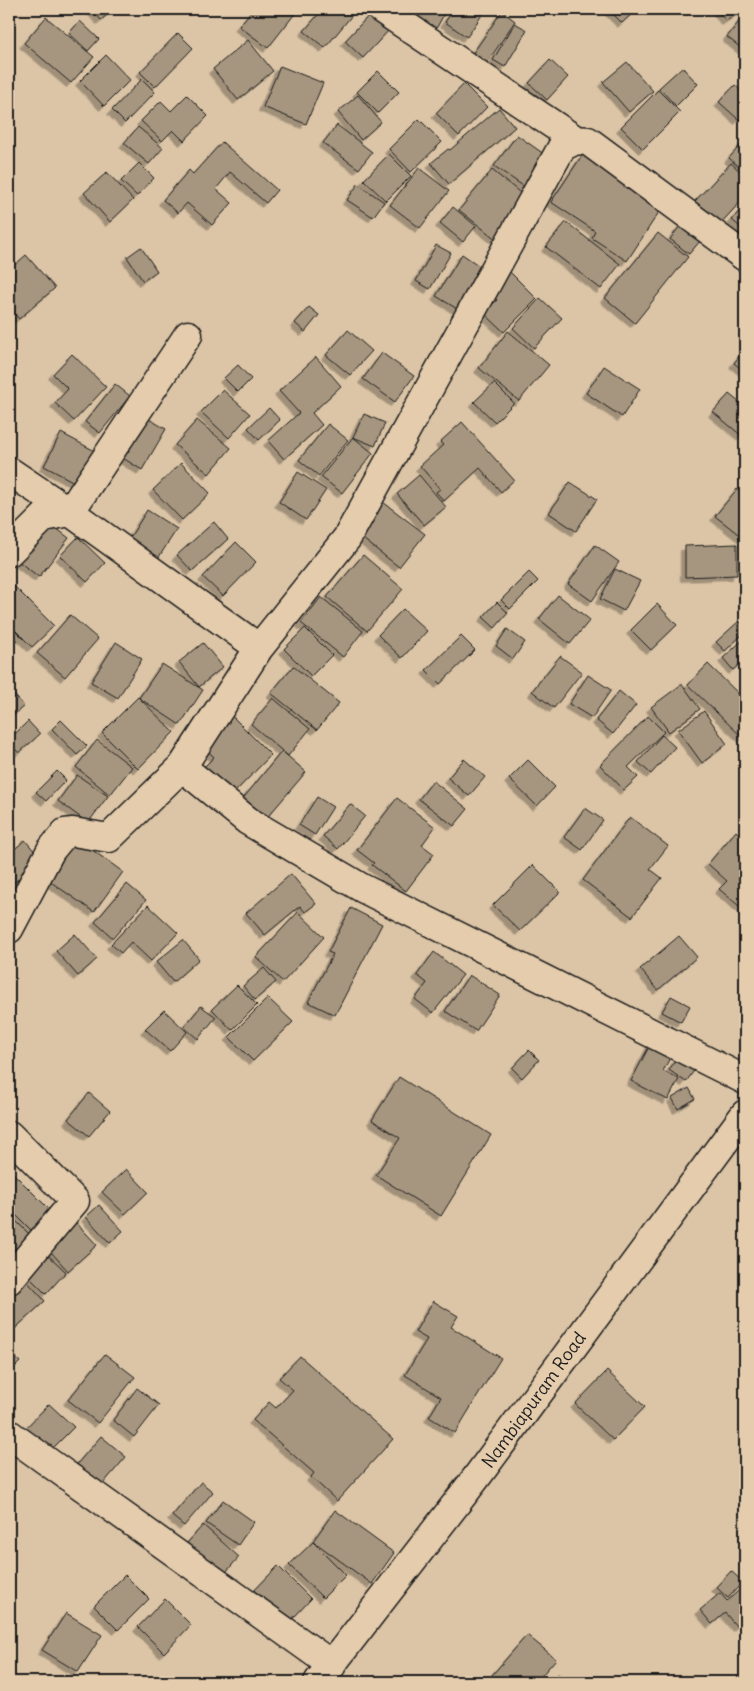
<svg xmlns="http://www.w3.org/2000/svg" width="754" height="1691" font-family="Delius,sans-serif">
  <defs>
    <filter id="shadow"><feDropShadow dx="-4.5" dy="4.5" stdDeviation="0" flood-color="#0004"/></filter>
  </defs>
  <rect width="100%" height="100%" fill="#dcc5a6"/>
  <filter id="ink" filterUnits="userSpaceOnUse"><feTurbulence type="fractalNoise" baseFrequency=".02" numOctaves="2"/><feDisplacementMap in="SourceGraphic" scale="10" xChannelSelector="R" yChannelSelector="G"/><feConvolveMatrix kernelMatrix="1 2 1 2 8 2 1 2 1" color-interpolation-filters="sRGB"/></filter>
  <g filter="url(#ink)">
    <!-- building -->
    <path fill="#a6967f" stroke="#1c1c1c" filter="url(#shadow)" d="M91 9H114L101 20Z
      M253 9H295L297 11 268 48 239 26Z
      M323 9H346L353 14 325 48 304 31Z
      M411 9H447L432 36 405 21Z
      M454 9H486L467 37 445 22Z
      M608 9H637L622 23Z
      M717 9H744L726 21Z
      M373 11 390 29 363 58 345 41Z
      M502 11 515 21 485 66 471 56Z
      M745 14V51L727 37Z
      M46 17 94 57 71 83 24 43Z
      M80 21 99 39 88 51 69 33Z
      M515 23 527 30 505 67 493 60Z
      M178 33 193 48 155 87 140 72Z
      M248 40 273 71 238 100 213 69Z
      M106 55 130 80 104 106 80 81Z
      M550 60 568 77 547 100 529 83Z
      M627 62 653 91 629 112 603 82Z
      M280 66 323 83 306 124 263 107Z
      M682 67 698 84 676 106 659 88Z
      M378 71 399 92 378 113 357 92Z
      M142 79 155 92 125 123 112 110Z
      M464 84 487 107 459 136 436 113Z
      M735 85 745 94V114L739 120 719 102Z
      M658 90 680 112 643 149 621 127Z
      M187 95 208 116 184 141 173 130 162 141 141 121 161 101 171 111Z
      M358 95 381 122 361 140 338 112Z
      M499 108 515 127 449 184 431 163 448 149 450 150Z
      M419 119 442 142 411 172 389 149Z
      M337 125 372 152 359 169 323 143Z
      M138 127 163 148 149 164 124 143Z
      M517 135 551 159 529 190 494 166Z
      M745 140V173L729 158Z
      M222 142 277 190 266 203 230 172 216 189 232 203 212 225 187 203 178 213 163 200 189 170 193 174Z
      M389 154 411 176 386 201 364 180Z
      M583 154 663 206 627 261 592 238 595 231 551 202Z
      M139 163 154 178 137 196 121 181Z
      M731 163 745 176V197L719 225 695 201Z
      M419 168 449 191 420 228 390 205Z
      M492 170 529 200 497 240 459 210Z
      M107 172 133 200 110 222 84 193Z
      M358 184 384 202 373 217 347 200Z
      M745 204V231L732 220Z
      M453 207 476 226 463 242 440 223Z
      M687 217 707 233 689 254 670 239Z
      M566 222 620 264 601 289 546 247Z
      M658 233 688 257 635 323 605 298Z
      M436 245 451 253 430 289 416 281Z
      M141 247 157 271 143 281 127 257Z
      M462 254 484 269 459 310 436 296Z
      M26 255 55 288 19 319 9 307V270Z
      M508 270 537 299 504 332 484 313 497 300 488 291Z
      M540 298 562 318 534 348 513 328Z
      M309 307 319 315 305 332 295 323Z
      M348 330 372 351 350 375 326 355Z
      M508 331 549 365 519 401 479 368Z
      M745 349V372L734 363Z
      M382 353 414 376 395 402 363 379Z
      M72 354 106 387 74 421 55 403 68 389 53 374Z
      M316 357 341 386 312 413 322 425 284 459 268 441 299 413 279 391Z
      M238 365 251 379 238 392 224 378Z
      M604 366 640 389 622 417 586 393Z
      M494 383 514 403 495 422 474 402Z
      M115 384 130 396 100 433 85 422Z
      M223 390 250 414 229 438 201 412Z
      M729 394 745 407V432L742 436 713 412Z
      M269 408 280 420 259 440 248 428Z
      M364 414 385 423 375 446 353 437Z
      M142 415 166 429 142 470 118 455Z
      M197 420 231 448 209 474 175 445Z
      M462 422 514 480 501 492 480 468 444 501 436 492 440 489 420 466 443 445 440 442Z
      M328 424 348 440 319 476 299 460Z
      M61 433 95 451 78 484 44 466Z
      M353 437 373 453 342 493 321 477Z
      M181 463 210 493 182 520 153 490Z
      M298 472 326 490 306 520 279 502Z
      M419 475 446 507 424 525 397 494Z
      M570 482 597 499 576 531 549 513Z
      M737 489 745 496V533L742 537 715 516Z
      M379 499 425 534 399 567 354 532Z
      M147 510 177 529 155 563 126 544Z
      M48 522 69 538 39 577 18 561Z
      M214 522 228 539 192 571 177 555Z
      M78 537 105 563 87 582 60 556Z
      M236 542 256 562 223 596 203 577Z
      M737 544V575L685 577V546Z
      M595 545 619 562 592 601 568 584Z
      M363 555 403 589 367 631 327 597Z
      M615 569 640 581 624 611 600 599Z
      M529 572 538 581 510 609 501 600Z
      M9 581 54 626 32 647 9 624Z
      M558 595 590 620 570 644 539 619Z
      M321 597 363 631 343 657 301 623Z
      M497 602 508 613 495 628 483 617Z
      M657 604 677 625 651 650 631 630Z
      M403 609 427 631 402 658 378 635Z
      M70 615 98 639 65 677 37 653Z
      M739 621 745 627V632L725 651 716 642Z
      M305 628 332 655 311 676 284 649Z
      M507 629 525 642 513 659 496 646Z
      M9 632 17 641 9 649Z
      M461 636 475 650 440 684 426 670Z
      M745 638V659L733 670 723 658Z
      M116 642 142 659 118 698 91 682Z
      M203 643 223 667 199 687 179 662Z
      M560 656 582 672 554 708 532 691Z
      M162 664 203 690 180 725 139 698Z
      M708 664 745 700V736L743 738 688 685Z
      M293 666 339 703 317 730 271 693Z
      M588 675 611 690 592 718 569 704Z
      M682 684 700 709 669 732 651 707Z
      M9 689 24 706 9 719Z
      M619 691 636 705 613 734 596 720Z
      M138 697 174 732 138 769 102 733Z
      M273 698 310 729 288 756 251 724Z
      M704 711 727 744 702 763 678 730Z
      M232 716 271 755 232 795 204 767 214 757 203 746Z
      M648 716 664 732 628 767 638 777 624 790 600 765Z
      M61 720 87 746 77 755 52 729Z
      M28 721 40 734 19 753 9 743V740Z
      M662 735 675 747 651 774 638 762Z
      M97 740 132 767 110 795 76 767Z
      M282 751 306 772 265 820 241 801Z
      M464 759 485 777 469 796 448 778Z
      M528 760 555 787 537 806 509 779Z
      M57 771 66 780 46 801 36 792Z
      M77 775 108 796 88 823 58 801Z
      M433 781 468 809 454 826 419 799Z
      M317 797 333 807 315 835 299 825Z
      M397 798 435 827 422 845 434 854 406 891 372 865 374 863 357 850Z
      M350 804 365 816 338 849 323 836Z
      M585 808 603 820 582 850 564 837Z
      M630 817 668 846 650 869 662 878 632 917 583 880Z
      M736 831 745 839V911L719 889 727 881 708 864Z
      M77 839 123 872 94 912 48 880Z
      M25 840 41 859 9 887V854Z
      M533 865 560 892 520 931 493 905Z
      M291 874 316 904 305 912 300 906 265 935 246 913Z
      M127 884 146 900 113 938 95 922Z
      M148 905 178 933 151 961 131 942 121 953 111 944Z
      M351 908 382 924 335 1015 308 1002 333 954 328 952Z
      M298 912 324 937 283 982 256 957Z
      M75 934 97 959 78 976 56 951Z
      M679 936 697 957 658 990 640 969Z
      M183 940 199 959 173 982 156 962Z
      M434 952 463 975 433 1013 415 999 427 983 417 975Z
      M264 968 276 982 255 1000 243 986Z
      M469 975 500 995 476 1031 445 1011Z
      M237 985 257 1005 232 1030 212 1009Z
      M671 996 690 1006 681 1022 662 1012Z
      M268 998 293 1022 253 1061 229 1037Z
      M201 1006 216 1017 198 1039 184 1027Z
      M164 1010 187 1032 170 1051 145 1029Z
      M652 1041 673 1052 663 1071 679 1079 668 1100 631 1081Z
      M529 1050 539 1060 522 1078 512 1068Z
      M680 1054 698 1065 686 1082 669 1070Z
      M399 1077 491 1135 441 1216 376 1175 400 1138 372 1120Z
      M689 1088 695 1099 678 1109 672 1098Z
      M89 1093 110 1111 89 1136 68 1119Z
      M9 1169 51 1211 31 1230 9 1208Z
      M126 1169 148 1192 125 1214 102 1192Z
      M99 1205 123 1231 110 1243 86 1217Z
      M9 1214 34 1239 17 1255 9 1247Z
      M71 1217 97 1245 68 1271 42 1242Z
      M41 1248 66 1272 46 1294 21 1269Z
      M26 1280 45 1301 9 1334V1296Z
      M433 1301 458 1316 451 1327 501 1358 455 1433 429 1417 441 1397 405 1375 427 1339 415 1332Z
      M9 1351 20 1362 9 1373Z
      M105 1354 135 1377 98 1423 68 1400Z
      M300 1356 393 1439 337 1501 311 1477 314 1473 253 1420 269 1402 276 1408 293 1390 279 1378Z
      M607 1371 645 1407 613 1440 575 1404Z
      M137 1388 159 1405 134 1437 113 1420Z
      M49 1404 74 1427 44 1457 20 1434Z
      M101 1436 126 1457 102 1485 77 1464Z
      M201 1482 213 1492 184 1526 172 1516Z
      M223 1500 254 1522 238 1545 206 1523Z
      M335 1510 394 1553 372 1584 313 1541Z
      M203 1525 239 1557 219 1580 182 1549Z
      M313 1542 346 1575 323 1598 289 1565Z
      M278 1566 311 1599 283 1629 249 1596Z
      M731 1571 743 1582 728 1598 716 1587Z
      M125 1575 149 1599 118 1630 94 1606Z
      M745 1585V1620L737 1627 725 1613 712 1624 700 1610 720 1593 727 1601Z
      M165 1599 191 1625 164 1653 138 1627Z
      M66 1613 102 1635 78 1672 42 1650Z
      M527 1635 556 1659 536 1682H500L492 1675Z
      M558 1674 569 1682H553Z"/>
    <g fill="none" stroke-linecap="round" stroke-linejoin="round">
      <!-- minor casing -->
      <g stroke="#1c1c1c" stroke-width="31">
        <path id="minor" d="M381 9 576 140
          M9 471 70 512 259 648 347 538 562 147 576 140 588 141 745 257
          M9 552 44 517 70 512 188 335
          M182 767 248 821 362 888 745 1080
          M9 929 51 850 65 833 73 832 109 838 182 767 259 648
          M9 1135 75 1201 9 1280
          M9 1434 332 1665
          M318 1682 476 1478 745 1114"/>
      </g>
      <!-- minor -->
      <use href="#minor" stroke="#e4ccac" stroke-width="28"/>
    </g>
  </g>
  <g text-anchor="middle" stroke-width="5" stroke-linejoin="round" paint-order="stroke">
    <!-- street labels -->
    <g font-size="18" fill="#1c1c1c" stroke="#e4ccac">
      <text transform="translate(534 1400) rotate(-54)" y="6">Nambiapuram Road</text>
    </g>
  </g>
  <!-- margin -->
  <rect width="754" height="1691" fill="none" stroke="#e4ccac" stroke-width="30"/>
  <rect x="15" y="15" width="724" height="1661" fill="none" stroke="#1c1c1c" stroke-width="2" filter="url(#ink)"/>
</svg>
